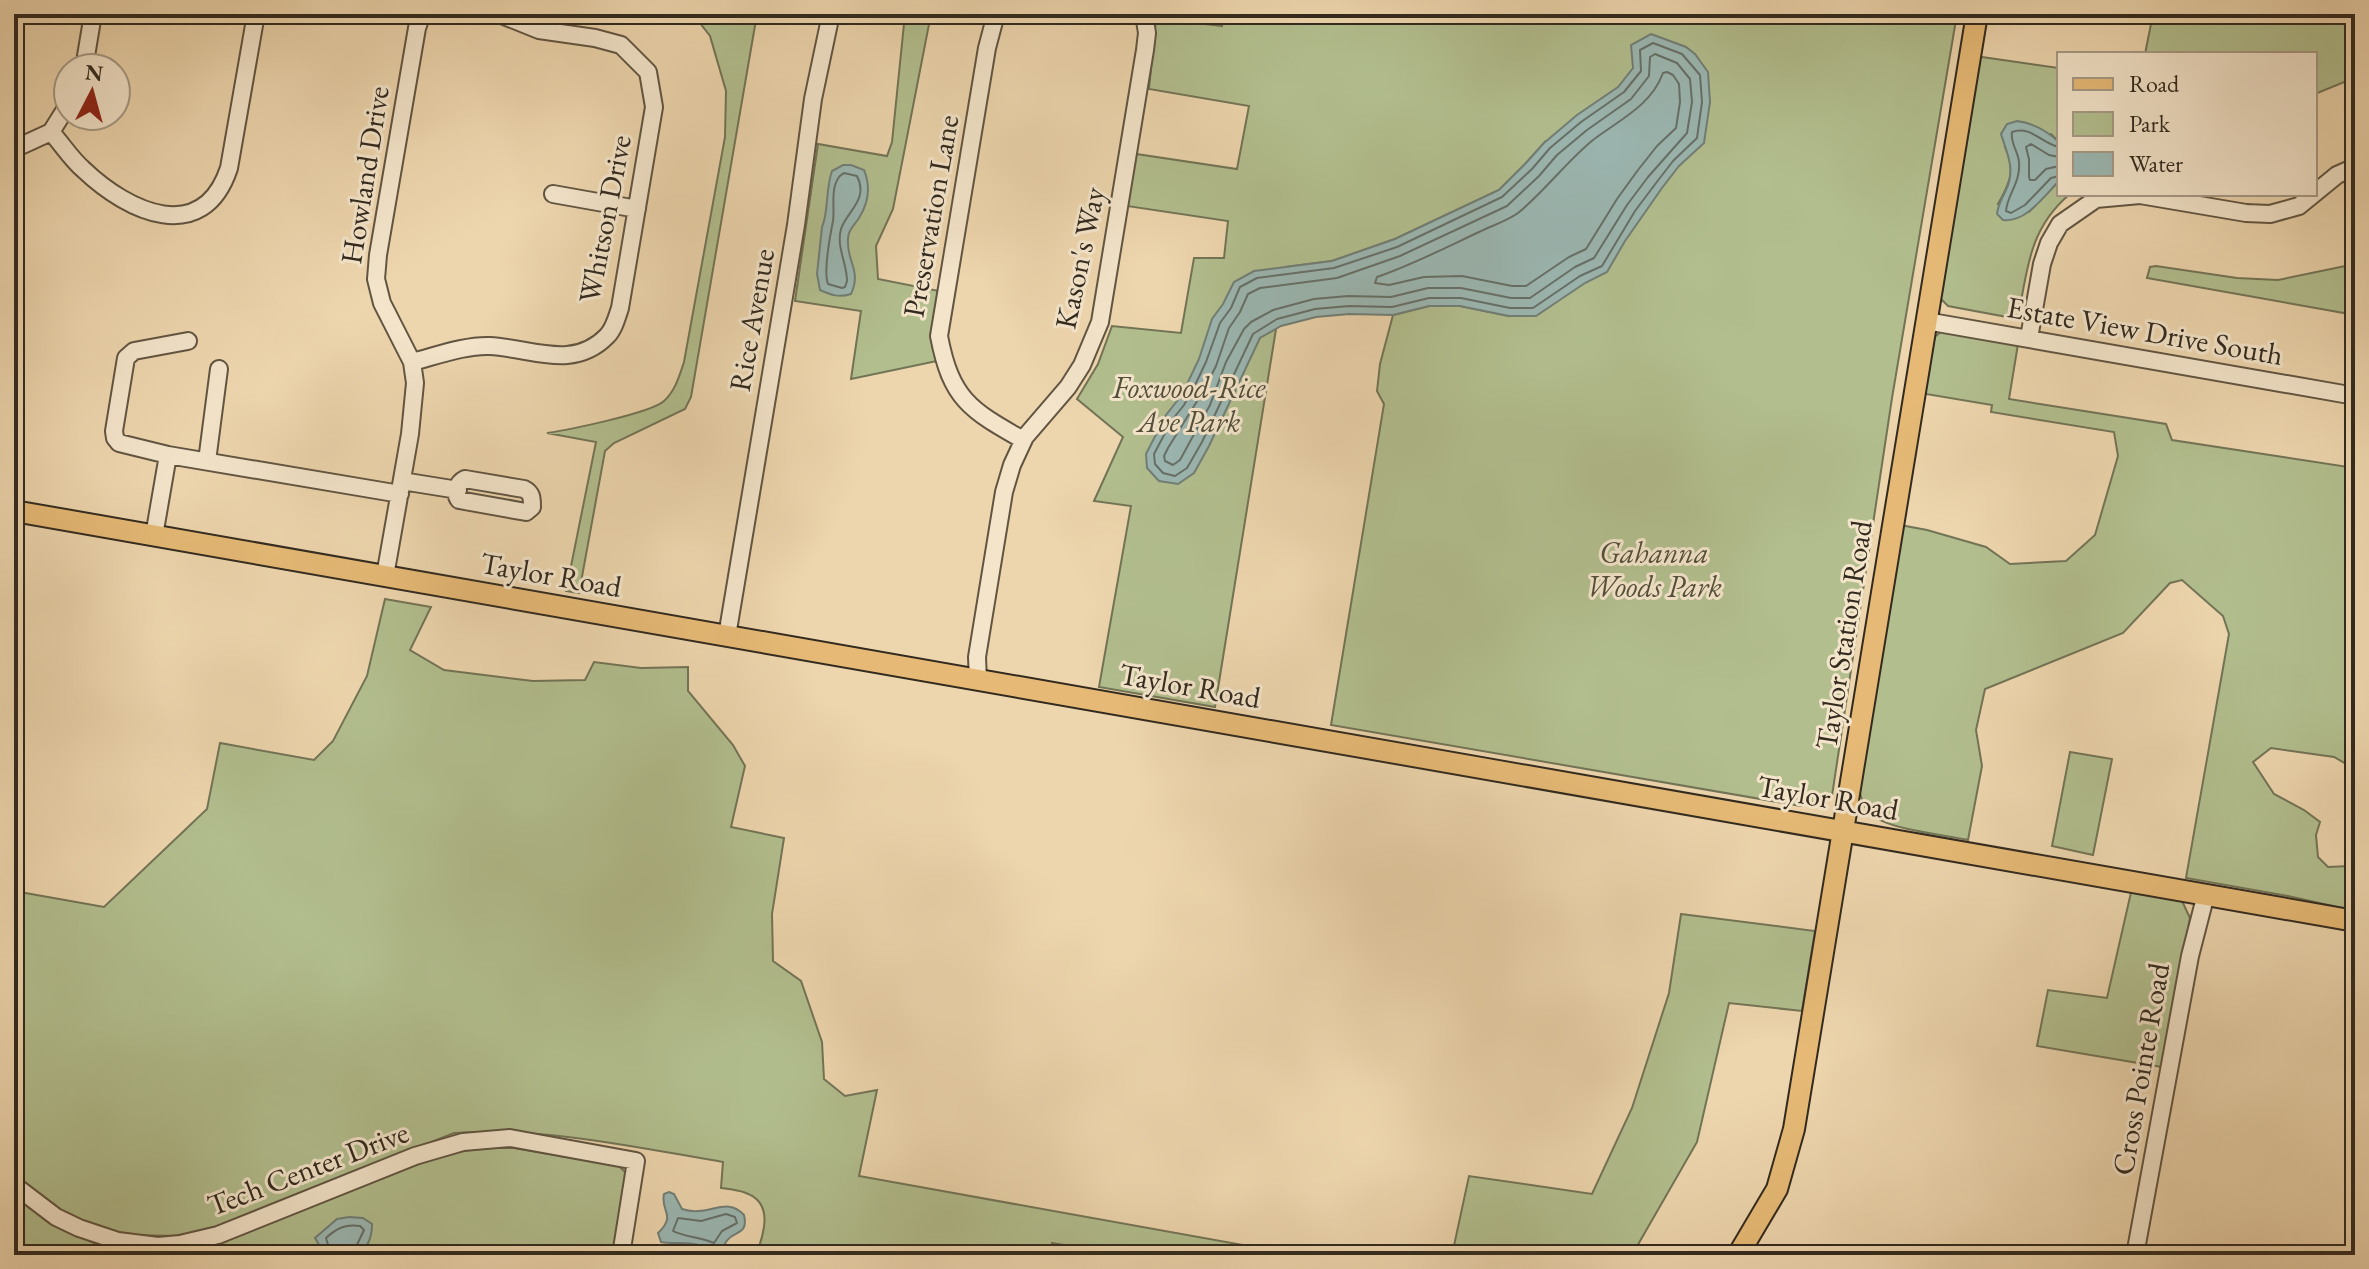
<svg xmlns="http://www.w3.org/2000/svg" width="2369" height="1269" font-family="'EB Garamond',serif">
  <rect width="100%" height="100%" fill="#edd5ad"/>
  <filter id="stains"><feTurbulence type="fractalNoise" baseFrequency=".0025" numOctaves="4"/><feColorMatrix values="0 0 0 0 .2 0 0 0 0 .09 0 0 0 0 .02 0 0 0 .5 -.17"/></filter>
  <radialGradient id="worn" r=".72"><stop offset=".6" stop-color="#630" stop-opacity="0"/><stop offset="1" stop-color="#630" stop-opacity=".3"/></radialGradient>
  <!-- green -->
  <path fill="#b2be8e" stroke="#727456" stroke-width="2" d="M693 14H757L691 397 685 409 614 443 605 451 579 593 566 591 596 442 547 433C568 430 651 413 664 401 675 391 679 377 684 362L725 137 726 91 710 36Z
    M905 14H931L893 209 876 246 878 279 939 291 934 344 937 361 851 379 861 311 795 301 818 144 887 156 892 142Z
    M1221 14H1957L1892 398 1832 796 1801 806 1331 725 1384 404 1377 391 1380 364 1393 315 1429 306H1460L1509 316 1544 143 1526 163 1499 190 1395 239 1332 261 1286 267 1215 707 1099 687 1131 506 1094 501 1123 437 1077 399 1098 364 1112 326 1181 333 1194 258H1224L1228 221 1127 206 1136 154 1237 169 1249 106 1149 89 1156 18 1222 26Z
    M2153 14H2355V80H2349L2315 94V54H2145Z
    M1975 56 2059 68V142L2051 134 2005 147C2016 170 2010 183 1998 204L2029 212 2059 181V194H2070C2029 228 2027 270 2018 319L1948 306 1941 299 1939 285Z
    M2355 264V315L2147 278 2150 267 2156 266 2237 278 2278 280Z
    M1941 332H1953L2018 344 2009 399 2166 424 2172 440 2355 468V769L2334 757 2271 748 2253 762 2274 794 2304 810 2320 822 2316 835 2318 857 2328 867 2349 866 2355 873V911L2288 896 2186 878 2229 634 2223 616 2182 580 2170 583 2123 633 1985 689 1976 730 1982 766 1968 840C1945 835 1893 830 1875 817 1865 811 1862 801 1859 790L1900 525 1927 530 1986 547 2010 564 2066 561 2095 535 2118 456 2114 432 1991 412 1992 405 1920 393 1933 338Z
    M385 599 431 607 410 650 444 670 533 681 585 680 594 662 641 668 688 667V691L733 745 745 766 731 827 784 838 772 914 773 961 801 981 822 1042 824 1079 845 1096 877 1090 859 1176 1298 1255H1120L1052 1243 1050 1255H756C764 1234 774 1203 746 1193 739 1190 729 1189 721 1188L723 1162C634 1147 545 1127 454 1133L208 1230 176 1236 128 1235 60 1226C73 1232 86 1241 100 1245 140 1259 185 1251 225 1241L441 1155 482 1148H514L619 1166 628 1175 613 1255H14V891L104 907 207 809 220 743 314 760 333 741 367 676Z
    M2070 752 2112 759 2093 855 2052 846Z
    M2132 888 2175 896 2182 901 2190 918 2162 1067 2037 1046 2048 990 2107 998Z
    M1681 914 1815 931 1802 1011 1729 1003 1697 1142 1632 1255H1452L1469 1176 1592 1194 1632 1108 1669 993Z"/>
  <!-- water -->
  <path fill="#9bb7b2" stroke="#717f77" stroke-width="2" d="M1651 34 1686 47 1695 54 1708 72 1710 102 1704 143 1679 166 1662 188 1625 241 1607 272 1585 283 1536 316H1509L1460 306H1429L1393 315 1349 314 1316 317 1281 326 1260 338 1209 446 1194 473 1178 484 1159 481 1147 468 1146 454 1166 415 1177 401 1188 382 1199 359 1212 319 1223 304 1234 282 1254 271 1332 261 1395 239 1499 190 1526 163 1544 143 1577 115 1618 87 1633 68 1631 45Z
    M2017 121C2034 123 2047 131 2059 142V181C2044 196 2026 223 2003 220L1997 214C1998 204 2002 199 2006 190 2016 169 2007 154 2001 134L2007 124Z
    M843 165H851L864 170C871 187 869 202 859 218 854 226 848 230 848 239 846 261 862 270 851 294 839 298 831 295 820 290L817 274 822 227C829 211 825 191 832 171Z
    M669 1192 674 1194 682 1209C708 1218 726 1195 744 1215 750 1241 725 1225 722 1255 712 1255 711 1251 703 1247 689 1240 675 1245 661 1242L658 1233C677 1215 660 1211 664 1194Z
    M349 1217 363 1218 372 1224C372 1238 368 1245 360 1255H325L315 1238 337 1219Z"/>
  <g fill="none" stroke-linecap="round" stroke-linejoin="round">
    <!-- shore -->
    <path stroke="#667068" stroke-width="2" d="M1653 43 1682 54 1700 75 1702 102 1697 138 1673 161 1656 183 1635 211 1602 266 1580 276 1533 308H1510L1461 298H1429L1392 307 1349 306 1315 309 1277 319 1253 334 1202 442 1187 468 1175 476 1163 473 1155 464 1154 454 1172 420 1184 405 1195 385 1206 362 1220 323 1231 308 1240 287 1257 278 1334 268 1397 247 1502 197 1532 169 1550 148 1581 122 1624 92 1641 71 1640 50Z
      M1655 54 1677 63 1690 79 1692 102 1687 133 1648 177 1627 205 1594 258 1575 267 1530 298H1511L1461 288H1428L1391 297 1348 296 1314 299 1273 310 1251 322 1244 329 1226 362 1210 405 1180 460 1173 465 1165 461 1164 456 1168 448 1204 390 1216 366 1229 328 1240 312 1248 294 1260 288 1337 278 1400 256 1507 206 1539 176 1557 155 1587 130 1631 99 1649 76 1650 57Z
      M1667 72 1673 75 1679 84 1680 102 1676 128 1657 146 1638 170 1617 199 1586 249 1569 257 1526 286H1512L1462 276 1424 277 1389 285 1375 283 1377 277C1412 265 1445 248 1479 232 1491 226 1507 221 1518 213 1545 191 1566 162 1593 140 1619 120 1651 106 1663 73Z
      M2059 147C2042 144 2031 125 2012 132 2010 143 2018 151 2019 162 2021 182 2007 195 2006 211L2011 213 2025 205 2051 178 2059 176
      M2059 157 2049 155 2031 144 2026 147 2029 159V177L2030 180H2035L2046 169 2059 166
      M844 173 857 176C869 200 847 211 841 229 836 247 847 263 847 281L845 287 842 288 828 284C823 271 830 236 833 221 835 208 830 189 839 177 840 175 842 175 844 173Z
      M726 1214 735 1217 737 1223 722 1231 714 1243C702 1238 682 1236 673 1231L678 1218 701 1221Z
      M331 1255 326 1238C337 1228 345 1224 360 1226L364 1230 355 1249 354 1255"/>
    <!-- minor casing -->
    <g stroke="#615542" stroke-width="20">
      <path id="minor" d="M996 14 987 48 939 336C951 399 970 410 1023 440
        M84 68 93 14
        M51 132C62 144 71 159 84 170 128 212 203 247 229 168L256 14
        M14 149 51 132 68 105
        M553 194 637 209
        M1926 321 2355 396
        M2029 338 2042 264 2049 243 2060 224 2096 199 2140 195 2246 213 2270 214 2299 206 2337 175 2355 167
        M188 341 134 351 126 358 114 431 115 438 119 443 168 455 400 494
        M412 362C436 356 465 345 490 346 531 348 573 371 607 336 614 329 617 317 620 308L654 107 648 72 621 45 595 38 539 30 499 14
        M207 461 219 369
        M465 479 524 489C532 493 532 498 532 507L526 512 459 500C454 493 457 483 465 479Z
        M402 481 458 490
        M154 536 168 455
        M385 576 410 434 415 383 412 362 382 303 376 279 378 255 417 28 422 14
        M727 636 796 225 813 99 831 14
        M978 680 977 657 1004 492 1012 465 1025 437 1068 387 1082 365 1100 322 1145 50 1147 33 1144 14
        M14 1185 56 1217 79 1228 118 1241 158 1246 180 1244 218 1235 415 1156 463 1142 510 1138 636 1161 621 1255
        M2135 1255 2190 956 2206 894"/>
    </g>
    <!-- major casing -->
    <g stroke="#322a1f" stroke-width="24">
      <path id="major" d="M14 511 2355 921
        M1738 1255 1777 1189 1794 1129 1977 14"/>
    </g>
    <!-- minor -->
    <use href="#minor" stroke="#f3e4ca" stroke-width="16"/>
    <!-- major -->
    <use href="#major" stroke="#e6ba76" stroke-width="20"/>
  </g>
  <g text-anchor="middle" stroke-width="6" stroke-linejoin="round" paint-order="stroke">
    <!-- street labels -->
    <g font-size="30" fill="#322a1f" stroke="#f3e4ca">
      <text transform="translate(365 175) rotate(-81)" y="10">Howland Drive</text>
      <text transform="translate(931 216) rotate(-80)" y="10">Preservation Lane</text>
      <text transform="translate(605 219) rotate(-79)" y="10">Whitson Drive</text>
      <text transform="translate(1080 258) rotate(-78)" y="10">Kason's Way</text>
      <text transform="translate(752 320) rotate(-80)" y="10">Rice Avenue</text>
      <text transform="translate(2145 331) rotate(10)" y="10">Estate View Drive South</text>
      <text transform="translate(551 575) rotate(10)" y="10">Taylor Road</text>
      <text transform="translate(1844 635) rotate(-81)" y="10">Taylor Station Road</text>
      <text transform="translate(1190 686) rotate(10)" y="10">Taylor Road</text>
      <text transform="translate(1828 798) rotate(10)" y="10">Taylor Road</text>
      <text transform="translate(2141 1069) rotate(-80)" y="10">Cross Pointe Road</text>
      <text transform="translate(308 1169) rotate(-21)" y="10">Tech Center Drive</text>
    </g>
    <!-- park labels -->
    <g font-size="30" font-style="italic" fill="#524f3b" stroke="#f3e4ca">
      <text x="1189" y="398">Foxwood-Rice<tspan x="1189" dy="34">Ave Park</tspan></text>
      <text x="1654" y="563">Gahanna<tspan x="1654" dy="34">Woods Park</tspan></text>
    </g>
  </g>
  <!-- margin -->
  <rect width="2369" height="1269" fill="none" stroke="#edd5ad" stroke-width="48"/>
  <rect x="16" y="16" width="2337" height="1237" fill="none" stroke="#322a1f" stroke-width="4"/>
  <rect x="24" y="24" width="2321" height="1221" fill="none" stroke="#322a1f" stroke-width="2"/>
  <!-- legend -->
  <rect x="2057" y="52" width="260" height="144" fill="#f3e4ca" stroke="#a69a86" stroke-width="2"/>
  <rect x="2073" y="78" width="40" height="12" fill="#e6ba76" stroke="#a69a86" stroke-width="2"/>
  <text x="2129" y="92" font-size="24" fill="#322a1f">Road</text>
  <rect x="2073" y="112" width="40" height="24" fill="#b2be8e" stroke="#a69a86" stroke-width="2"/>
  <text x="2129" y="132" font-size="24" fill="#322a1f">Park</text>
  <rect x="2073" y="152" width="40" height="24" fill="#9bb7b2" stroke="#a69a86" stroke-width="2"/>
  <text x="2129" y="172" font-size="24" fill="#322a1f">Water</text>
  <!-- north arrow -->
  <g transform="translate(92 92) rotate(6)"><circle r="38" fill="#f3e4ca" stroke="#a69a86" stroke-width="2"/>
  <path d="M0-6L14 30L0 20L-14 30Z" fill="#8f2418"/>
  <text y="-12" font-size="22" font-weight="bold" text-anchor="middle" fill="#322a1f">N</text>
  </g>
  <rect width="100%" height="100%" filter="url(#stains)"/>
  <rect width="100%" height="100%" fill="url(#worn)"/>
</svg>
